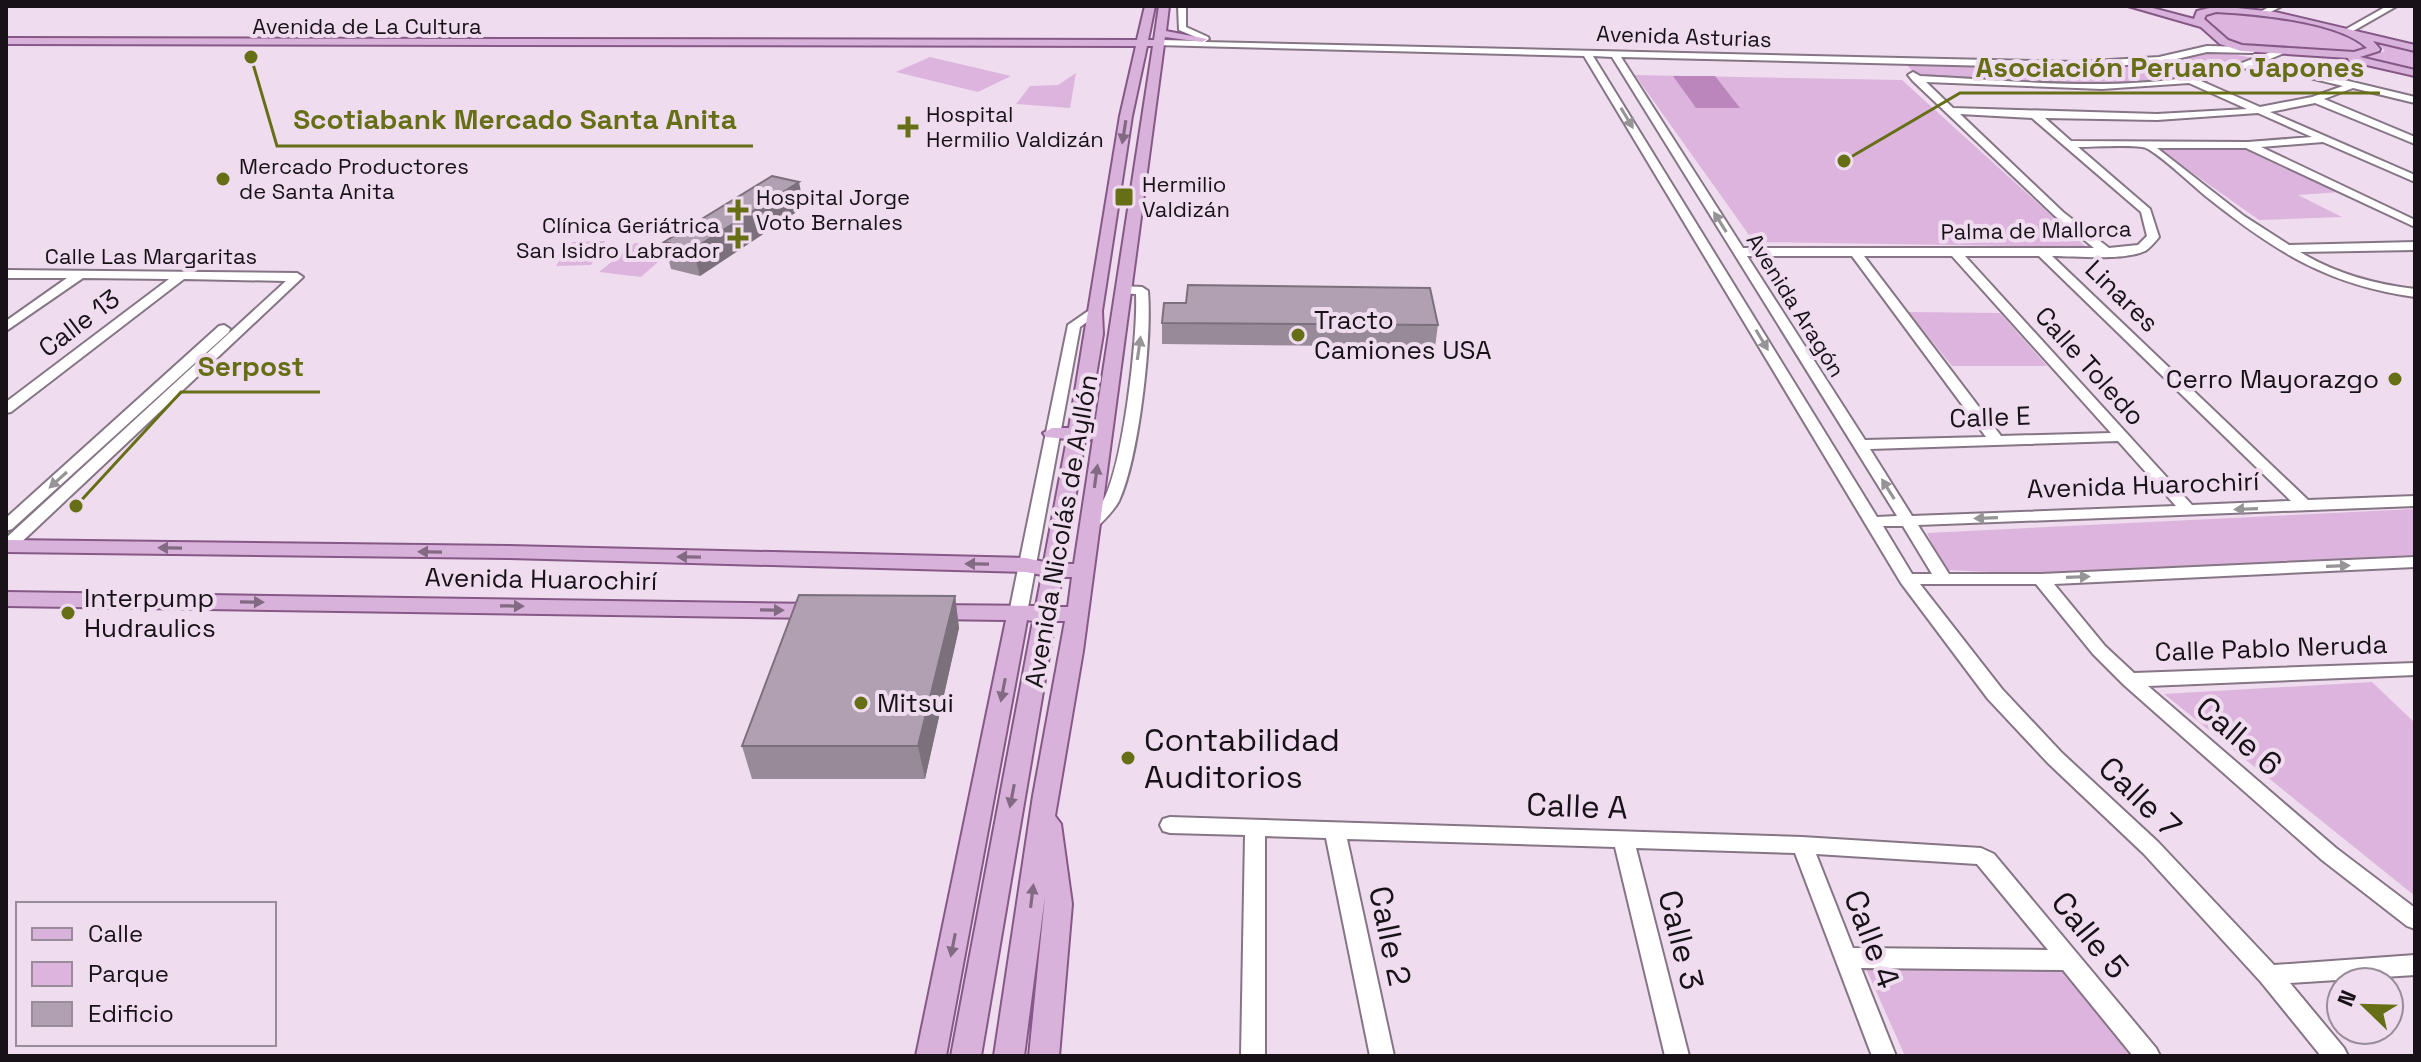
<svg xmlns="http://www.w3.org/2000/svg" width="2421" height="1062" font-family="'Space Grotesk',sans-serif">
  <rect width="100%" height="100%" fill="#efddef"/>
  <!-- green -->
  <path fill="#dcb4dd" d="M2217 11 2256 13 2353 35 2367 43V49C2340 58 2262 53 2235 43 2225 40 2214 27 2206 20L2207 15Z
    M2375 40 2415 50V72L2362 58 2385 51Z
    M2214 51 2259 59C2154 100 2029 81 1919 78L1905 63 2092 68 2146 65Z
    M930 57 1011 76 978 92 896 72Z
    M1076 73 1070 108 1016 104 1030 86 1058 85Z
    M1635 75 1902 80 2086 247 1754 242Z
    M2246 148 2340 192 2298 195 2342 217 2259 220 2160 150Z
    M605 241 591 265 556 266 572 242Z
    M635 243 675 247 641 277 599 272Z
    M1908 312 2000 313 2047 366H1952Z
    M2415 509V555L2042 574 1944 570 1927 533Z
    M2372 682 2415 723V896L2164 694Z
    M1867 965 2064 966 2133 1056H1905L1867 971Z"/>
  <!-- water -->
  <path fill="#ba86bc" d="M1673 76H1715L1740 108H1696Z"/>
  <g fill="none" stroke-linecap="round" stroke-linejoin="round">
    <!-- minor casing -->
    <g stroke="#857585" stroke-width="4">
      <path id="minor" d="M1178 6H1186V27L1208 37 1209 39 1205 42 2076 62 2159 57 2207 46 2253 47 2257 50 2253 53 2207 52 2159 63 2076 68 1621 57 1743 248H2094L2055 216 1913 81 1908 75 1913 72 1920 76C2011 80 2106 92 2197 76 2226 71 2251 59 2279 49L2283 52 2282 54 2265 61 2415 97V103L2353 88 2324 99 2415 137V144L2315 103 2270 112 2415 175V182L2323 142 2261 147 2415 220V227L2246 148H2157L2244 216 2289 245 2415 242V250L2300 252C2336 274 2374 284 2415 289V297C2328 285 2276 252 2208 198 2193 186 2161 155 2146 148 2136 144 2092 147 2078 147L2150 209 2159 237C2155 242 2150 248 2145 251 2123 261 2077 256 2052 256L2308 500 2415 496V506L1918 525 1949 574H2041L2415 557V567L2054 584 2105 646 2134 673 2415 663V675L2148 686 2336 848 2415 908V929L2407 926 2322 860 2124 685 2093 654 2036 584H1920L2002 689 2062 753 2158 842 2274 965 2415 955V975L2290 983 2344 1048 2348 1056H2321L2261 982 2144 854 2048 763 1988 699 1901 583 1584 56 1156 45 1155 43 1159 40 1205 41 1179 30ZM1593 56 1612 57 1897 516 1877 517ZM2257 65 2260 66 2343 86 2312 97 2260 107 2201 81ZM1926 82 2102 89 2189 83 2247 109 2157 114 1953 108ZM2258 113 2312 137 2248 142 2071 141 2045 118 2157 120ZM1960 114 2032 118 2141 212 2147 236 2138 245 2109 248 2063 212ZM1747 256H1852L1986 437 1865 440ZM1864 256H1952L2111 433 2001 436ZM1965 256H2039L2291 501 2192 505ZM2118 441 2176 506 1912 516 1870 449ZM1883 526H1903L1932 574H1912Z
        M2271 6H2282L2265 15 2258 13Z
        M2387 6H2397L2348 34 2341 32Z
        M6 270 297 273 303 277 12 551 6 552V538L286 281 184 279 11 412 6 413V402L169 279 83 278 6 331V321L67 278H6Z
        M1123 286 1142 287 1148 291C1152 340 1139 457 1119 501 1113 512 1103 521 1095 529L1089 531 1081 526C1087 518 1097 512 1102 503 1123 469 1138 336 1136 294L1119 293 1117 290Z
        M1094 307 1100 311 1098 314 1080 327 1027 613 1018 619 1009 613 1068 325Z
        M224 325 230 329 229 332 12 529 6 531V518L219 326Z
        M1170 817 1802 837 1981 848 1994 854 2156 1048 2160 1056H2133L2063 970 1861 968 1896 1056H1872L1795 853 1636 848 1689 1056H1665L1615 847 1347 839 1394 1056H1370L1326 838 1265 836V1056H1241L1245 835 1170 833 1163 831 1160 825 1163 819ZM1816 854 1977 864 2048 950 1853 948Z"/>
    </g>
    <!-- major casing -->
    <g stroke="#855887" stroke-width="4">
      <path id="major" d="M1145 6H1155L1148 40H1154L1159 6H1169L1166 31 1207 39 1202 42 1165 37 1083 651 1055 816 1061 824 1072 904 1059 1056H1029L1045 896 1024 1056H994L1033 796 1065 621H1055L981 1056H951L1033 621 1027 620 946 1056H916L1006 620 930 619 919 612 930 605 1036 606 1042 575 1026 572 509 558 6 552V540L509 546 1026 558 1044 562 1067 439 1046 437 1043 433 1052 428H1069L1120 116 1136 46 6 44V38L1137 40ZM1147 46H1153L1094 431 1087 429 1103 334 1102 311 1132 116ZM1093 439 1074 564H1064L1085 440ZM1062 577H1072L1068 607H1057Z
        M2128 6H2145L2194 19 2197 11 2218 6 2275 12 2415 45V51L2373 41 2380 49 2379 51 2360 57 2415 70V76L2349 61 2348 58 2241 51 2220 44 2201 27ZM2216 12C2254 14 2339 21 2367 48L2354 52 2242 45 2228 40 2204 19 2206 15Z
        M6 592 818 604 829 611 818 618 6 606Z"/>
    </g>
    <!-- minor -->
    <use href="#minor" fill="#fff" fill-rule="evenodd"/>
    <!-- major -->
    <use href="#major" fill="#d9b2db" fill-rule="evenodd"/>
  </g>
  <!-- wall -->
  <path fill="#988a98" d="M804 207 700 276 671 269 664 242Z
    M1162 323 1438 325 1435 347 1162 344Z
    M955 596 959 628 925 779H752L742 746Z"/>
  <!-- shaded-wall -->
  <path fill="#7c707c" d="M799 182 804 207 700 276 693 249Z
    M955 596 959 628 925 779 918 746Z"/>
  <!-- building -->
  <path fill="#b1a0b1" stroke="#7c707c" stroke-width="2" d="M772 176 799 182 693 249 664 242Z
    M1188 285 1430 288 1438 325 1162 323 1164 303H1186Z
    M799 595 955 596 918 746H742Z"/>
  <!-- one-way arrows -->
  <defs><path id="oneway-solid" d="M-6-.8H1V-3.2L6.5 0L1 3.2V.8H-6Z" transform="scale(2)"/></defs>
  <g fill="#979497">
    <use href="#oneway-solid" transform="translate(1627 118) rotate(59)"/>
    <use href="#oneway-solid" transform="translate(1720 222) rotate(-122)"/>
    <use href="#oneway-solid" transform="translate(1762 340) rotate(59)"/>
    <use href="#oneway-solid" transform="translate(1139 348) rotate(-82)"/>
    <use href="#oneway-solid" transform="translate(58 480) rotate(138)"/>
    <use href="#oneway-solid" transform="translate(1888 489) rotate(-122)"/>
    <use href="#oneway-solid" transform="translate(2246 509) rotate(178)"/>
    <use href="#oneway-solid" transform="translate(1986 518) rotate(178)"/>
    <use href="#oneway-solid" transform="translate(2338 566) rotate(-2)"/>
    <use href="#oneway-solid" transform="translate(2078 577) rotate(-2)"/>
  </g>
  <g fill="#826a83">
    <use href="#oneway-solid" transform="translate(1124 132) rotate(99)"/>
    <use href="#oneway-solid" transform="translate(1096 476) rotate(-82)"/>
    <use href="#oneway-solid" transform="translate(170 548) rotate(-179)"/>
    <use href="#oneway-solid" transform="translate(430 552) rotate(-179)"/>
    <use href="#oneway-solid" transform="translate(689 557) rotate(-179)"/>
    <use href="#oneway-solid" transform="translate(977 564) rotate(-179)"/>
    <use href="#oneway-solid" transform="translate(252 602) rotate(1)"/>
    <use href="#oneway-solid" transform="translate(512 606) rotate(1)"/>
    <use href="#oneway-solid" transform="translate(772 610) rotate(1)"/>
    <use href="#oneway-solid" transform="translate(1003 690) rotate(101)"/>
    <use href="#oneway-solid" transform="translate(1012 796) rotate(101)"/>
    <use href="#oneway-solid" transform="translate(1032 896) rotate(-83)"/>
    <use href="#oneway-solid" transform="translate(953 945) rotate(101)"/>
  </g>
  <!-- markers -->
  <g fill="#666e16" stroke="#efddef" stroke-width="3">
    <path d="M904 115h8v8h8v8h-8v8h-8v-8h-8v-8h8z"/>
    <circle cx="223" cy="179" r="8"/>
    <rect x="1114" y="187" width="20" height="20" rx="4"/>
    <path d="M734 198h8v8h8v8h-8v8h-8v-8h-8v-8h8z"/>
    <path d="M734 226h8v8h8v8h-8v8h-8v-8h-8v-8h8z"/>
    <circle cx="1298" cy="335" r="8"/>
    <circle cx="2395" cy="379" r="8"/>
    <circle cx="68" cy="613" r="8"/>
    <circle cx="861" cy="703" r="8"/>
    <circle cx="1128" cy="758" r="8"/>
  </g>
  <g text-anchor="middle" stroke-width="8" stroke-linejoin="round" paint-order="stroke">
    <!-- far-street labels -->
    <g font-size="22" fill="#181218" stroke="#efddef">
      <text x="367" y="34">Avenida de La Cultura</text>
      <text transform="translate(1684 36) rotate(2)" y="8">Avenida Asturias</text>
      <text transform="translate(2036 230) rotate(-1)" y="8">Palma de Mallorca</text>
      <text x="151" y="264">Calle Las Margaritas</text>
      <text transform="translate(1796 305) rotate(58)" y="8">Avenida Aragón</text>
    </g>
    <!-- far-poi labels -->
    <g font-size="22" fill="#181218" stroke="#efddef" text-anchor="start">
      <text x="926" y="122">Hospital<tspan x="926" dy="25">Hermilio Valdizán</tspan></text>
      <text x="239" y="174">Mercado Productores<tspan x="239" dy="25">de Santa Anita</tspan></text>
      <text x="1142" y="192">Hermilio<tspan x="1142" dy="25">Valdizán</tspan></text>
      <text x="756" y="205">Hospital Jorge<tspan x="756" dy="25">Voto Bernales</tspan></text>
      <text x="720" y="233" text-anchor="end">Clínica Geriátrica<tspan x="720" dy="25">San Isidro Labrador</tspan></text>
    </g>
    <!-- street labels -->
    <g font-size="26" fill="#181218" stroke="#efddef">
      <text transform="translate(2122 296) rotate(44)" y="9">Linares</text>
      <text transform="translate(79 323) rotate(-37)" y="9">Calle 13</text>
      <text transform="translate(2090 366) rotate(48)" y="9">Calle Toledo</text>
      <text transform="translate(1990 417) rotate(-2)" y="9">Calle E</text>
      <text transform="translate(2143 485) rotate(-2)" y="9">Avenida Huarochirí</text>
      <text transform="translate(1061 531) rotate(-80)" y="9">Avenida Nicolás de Ayllón</text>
      <text transform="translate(541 579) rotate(1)" y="9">Avenida Huarochirí</text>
      <text transform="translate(2271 648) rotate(-2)" y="9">Calle Pablo Neruda</text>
    </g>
    <!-- poi labels -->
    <g font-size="26" fill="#181218" stroke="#efddef" text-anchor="start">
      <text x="1314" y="329">Tracto<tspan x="1314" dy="30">Camiones USA</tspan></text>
      <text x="2379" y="388" text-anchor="end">Cerro Mayorazgo</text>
      <text x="84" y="607">Interpump<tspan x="84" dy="30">Hudraulics</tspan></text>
      <text x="877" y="712">Mitsui</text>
    </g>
    <!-- near-street labels -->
    <g font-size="32" fill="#181218" stroke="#efddef">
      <text transform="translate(2239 736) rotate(41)" y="11">Calle 6</text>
      <text transform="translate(2140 797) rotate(44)" y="11">Calle 7</text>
      <text transform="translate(1577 806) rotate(2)" y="11">Calle A</text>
      <text transform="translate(2090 935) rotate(51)" y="11">Calle 5</text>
      <text transform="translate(1390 936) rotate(78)" y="11">Calle 2</text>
      <text transform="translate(1872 939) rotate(69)" y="11">Calle 4</text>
      <text transform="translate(1681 940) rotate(76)" y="11">Calle 3</text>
    </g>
    <!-- near-poi labels -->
    <g font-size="32" fill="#181218" stroke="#efddef" text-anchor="start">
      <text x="1144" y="751">Contabilidad<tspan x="1144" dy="37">Auditorios</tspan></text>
    </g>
  </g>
  <!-- callouts -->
  <path fill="none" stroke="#666e16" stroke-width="3" d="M1844 161L1960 93H2380M251 57L277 146H753M76 506L181 392H320"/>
  <g fill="#666e16" stroke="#efddef" stroke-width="3">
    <circle cx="1844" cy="161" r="8"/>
    <circle cx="251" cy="57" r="8"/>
    <circle cx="76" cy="506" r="8"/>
  </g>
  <g font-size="28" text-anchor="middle" font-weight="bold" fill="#666e16" stroke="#efddef" stroke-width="8" stroke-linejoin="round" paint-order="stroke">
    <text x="2170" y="77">Asociación Peruano Japones</text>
    <text x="515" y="129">Scotiabank Mercado Santa Anita</text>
    <text x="251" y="376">Serpost</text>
  </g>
  <!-- border -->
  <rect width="2421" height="1062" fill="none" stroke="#181218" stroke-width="16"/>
  <!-- legend -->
  <rect x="16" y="902" width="260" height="144" fill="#efddef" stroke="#998c99" stroke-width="2"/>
  <rect x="32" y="928" width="40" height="12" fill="#d9b2db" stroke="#998c99" stroke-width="2"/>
  <text x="88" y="942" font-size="24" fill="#181218">Calle</text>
  <rect x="32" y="962" width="40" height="24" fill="#dcb4dd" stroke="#998c99" stroke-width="2"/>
  <text x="88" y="982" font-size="24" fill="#181218">Parque</text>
  <rect x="32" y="1002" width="40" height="24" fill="#b1a0b1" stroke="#998c99" stroke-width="2"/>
  <text x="88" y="1022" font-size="24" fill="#181218">Edificio</text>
  <!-- north arrow -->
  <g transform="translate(2365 1006) rotate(293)"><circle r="38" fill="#efddef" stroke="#998c99" stroke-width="2"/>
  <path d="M0-6L14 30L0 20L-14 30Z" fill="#666e16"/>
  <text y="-12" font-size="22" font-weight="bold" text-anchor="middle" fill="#181218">N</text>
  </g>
</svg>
